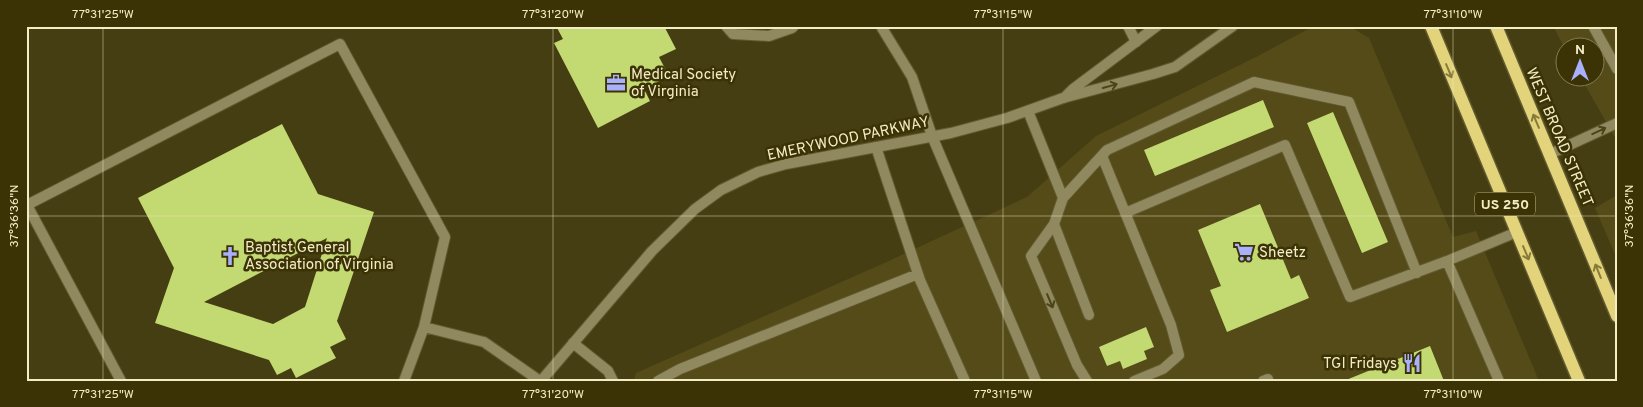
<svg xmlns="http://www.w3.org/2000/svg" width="1643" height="407" font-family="Overpass,sans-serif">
  <rect width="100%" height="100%" fill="#453e12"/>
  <!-- built -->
  <path fill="#544b19" d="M1314 26H1349L1369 38 1453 237 1476 231 1539 381H634L636 373 882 264 1027 197 1096 136 1258 56Z
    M1553 26H1617V141L1581 78H1596V48H1566L1565 49Z
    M1617 195V259L1595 208Z"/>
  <!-- building -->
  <path fill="#c3d972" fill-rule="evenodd" d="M556 26H664L676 49 659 57 669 76 644 89 650 101 598 128 554 43 563 39Z
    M1263 100 1274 127 1155 176 1144 150Z
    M1333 112 1388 242 1362 253 1307 123Z
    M282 124 318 194 374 212 337 321 346 339 330 347 336 358 296 378 291 368 277 375 269 360 155 323 174 268 138 198ZM327 238 305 307 273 324 204 302Z
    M1260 204 1291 279 1299 275 1309 298 1227 332 1210 290 1221 286 1198 230Z
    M1146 327 1154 347 1144 351 1147 359 1123 369 1120 361 1107 366 1099 347Z
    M1430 346 1444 381H1346V380Z"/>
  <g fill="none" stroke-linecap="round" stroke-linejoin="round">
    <!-- lane casing -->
    <g stroke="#615a2f" stroke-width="12">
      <path id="lane" d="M726 26 733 34 769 36 792 28 794 26
        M1128 26 1136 42
        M1593 26 1617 69
        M882 28 912 77 932 136 1036 381
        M1028 111 1063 198
        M876 147 920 280 965 381
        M1550 154 1617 123
        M1102 156 1171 325 1179 355 1163 369 1134 381
        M1125 213 1285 145 1350 297 1447 261
        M1054 224 1031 256 1077 365 1087 381
        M1089 315 1054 224 1063 198 1107 150 1254 82 1349 102 1417 273
        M424 327 484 342 540 381
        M573 343 608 371 613 381
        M121 381 27 205 340 44 445 237 424 327 404 381
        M658 381 680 369 918 274
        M1263 381 1268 379V381
        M1499 381 1447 261 1517 232"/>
    </g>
    <!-- street casing -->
    <g stroke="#615a2f" stroke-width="12">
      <path id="street" d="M1064 98 1073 89 1157 26
        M541 381 652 251 695 209 721 190 758 172 786 164 951 133 1007 118 1063 98 1153 74 1175 67 1233 26"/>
    </g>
    <!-- primary casing -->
    <g stroke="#615a2f" stroke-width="15">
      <path id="primary" d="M1431 26 1579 381
        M1496 26 1617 316"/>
    </g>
    <!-- lane -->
    <use href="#lane" stroke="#90895f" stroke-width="10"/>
    <!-- street -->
    <use href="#street" stroke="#90895f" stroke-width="10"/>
    <!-- primary -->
    <use href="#primary" stroke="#e3d37a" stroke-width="12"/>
  </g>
  <!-- one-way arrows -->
  <defs><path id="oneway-shaft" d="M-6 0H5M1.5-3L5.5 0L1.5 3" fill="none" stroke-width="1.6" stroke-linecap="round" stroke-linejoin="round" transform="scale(1.25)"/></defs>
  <g stroke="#877b3a">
    <use href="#oneway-shaft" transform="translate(1449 71) rotate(67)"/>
    <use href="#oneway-shaft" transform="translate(1536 121) rotate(-113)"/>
    <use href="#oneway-shaft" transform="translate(1526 253) rotate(67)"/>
    <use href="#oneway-shaft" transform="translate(1598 271) rotate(-112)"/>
  </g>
  <g stroke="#4c4417">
    <use href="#oneway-shaft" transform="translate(1110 86) rotate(-15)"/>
    <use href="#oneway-shaft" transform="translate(1599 131) rotate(-25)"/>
    <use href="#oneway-shaft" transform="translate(1050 301) rotate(67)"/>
  </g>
  <!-- ticks -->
  <path fill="none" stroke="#f3edc5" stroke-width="1" stroke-opacity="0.45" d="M103 26V381M553 26V381M1003 26V381M1453 26V381M26 216H1617"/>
  <!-- icons -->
  <defs>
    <g id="office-bare" transform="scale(1.5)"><path d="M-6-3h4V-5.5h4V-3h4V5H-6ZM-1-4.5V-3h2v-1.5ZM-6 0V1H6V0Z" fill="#a9b0fc" stroke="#3b3305" stroke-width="2.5" paint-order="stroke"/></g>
    <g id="supermarket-bare" transform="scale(1.5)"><path d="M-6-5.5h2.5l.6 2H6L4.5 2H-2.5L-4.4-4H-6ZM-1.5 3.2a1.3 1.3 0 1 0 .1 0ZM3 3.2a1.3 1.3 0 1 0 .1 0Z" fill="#a9b0fc" stroke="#3b3305" stroke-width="2.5" paint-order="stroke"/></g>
    <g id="church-bare" transform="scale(1.5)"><path d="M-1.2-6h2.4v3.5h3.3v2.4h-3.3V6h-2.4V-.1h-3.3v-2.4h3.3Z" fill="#a9b0fc" stroke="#3b3305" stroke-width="2.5" paint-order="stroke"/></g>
    <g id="restaurant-bare" transform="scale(1.5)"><path d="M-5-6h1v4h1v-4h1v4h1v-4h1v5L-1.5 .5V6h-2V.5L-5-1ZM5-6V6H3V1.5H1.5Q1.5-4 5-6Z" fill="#a9b0fc" stroke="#3b3305" stroke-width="2.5" paint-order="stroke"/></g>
  </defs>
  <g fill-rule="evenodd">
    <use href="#office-bare" x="616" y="83"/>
    <use href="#supermarket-bare" x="1244" y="252"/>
    <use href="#church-bare" x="230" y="256"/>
    <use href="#restaurant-bare" x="1412" y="363"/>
  </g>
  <g text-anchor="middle" stroke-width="5" stroke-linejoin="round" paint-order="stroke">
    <!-- shield labels -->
    <rect fill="#3b3305" stroke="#bcb58b" stroke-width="1" x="1475" y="192.5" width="60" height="23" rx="4"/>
    <g font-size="14" font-weight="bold" fill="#f3edc5">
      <text x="1505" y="209">US 250</text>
    </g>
    <!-- poi labels -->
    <g font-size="15" fill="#f3edc5" stroke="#3b3305" text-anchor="start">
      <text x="631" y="79">Medical Society<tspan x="631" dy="17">of Virginia</tspan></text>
      <text x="245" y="252">Baptist General<tspan x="245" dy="17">Association of Virginia</tspan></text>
      <text x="1259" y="257">Sheetz</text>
      <text x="1397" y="368" text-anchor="end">TGI Fridays</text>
    </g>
    <!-- street labels -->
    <g font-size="15" fill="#f3edc5" stroke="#3b3305">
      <text transform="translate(1560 137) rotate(67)" y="5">WEST BROAD STREET</text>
      <text transform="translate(848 138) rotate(-12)" y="5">EMERYWOOD PARKWAY</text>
    </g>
  </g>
  <!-- border -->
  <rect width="1643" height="407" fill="none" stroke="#3b3305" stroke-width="55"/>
  <!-- north arrow -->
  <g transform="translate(1580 62)"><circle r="24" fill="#3b3305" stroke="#857d52"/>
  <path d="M0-4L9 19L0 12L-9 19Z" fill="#a9b0fc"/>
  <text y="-8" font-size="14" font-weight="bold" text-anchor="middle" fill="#f3edc5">N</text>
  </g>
  <rect x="28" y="28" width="1588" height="352" fill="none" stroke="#f3edc5" stroke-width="2"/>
  <g font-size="12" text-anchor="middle" fill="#f3edc5">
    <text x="103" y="18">77°31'25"W</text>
    <text x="553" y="18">77°31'20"W</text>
    <text x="1003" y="18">77°31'15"W</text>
    <text x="1453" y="18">77°31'10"W</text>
    <text transform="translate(14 216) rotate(-90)" y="4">37°36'36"N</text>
    <text transform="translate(1629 216) rotate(-90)" y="4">37°36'36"N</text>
    <text x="103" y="398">77°31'25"W</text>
    <text x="553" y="398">77°31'20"W</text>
    <text x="1003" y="398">77°31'15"W</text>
    <text x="1453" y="398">77°31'10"W</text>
  </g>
</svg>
